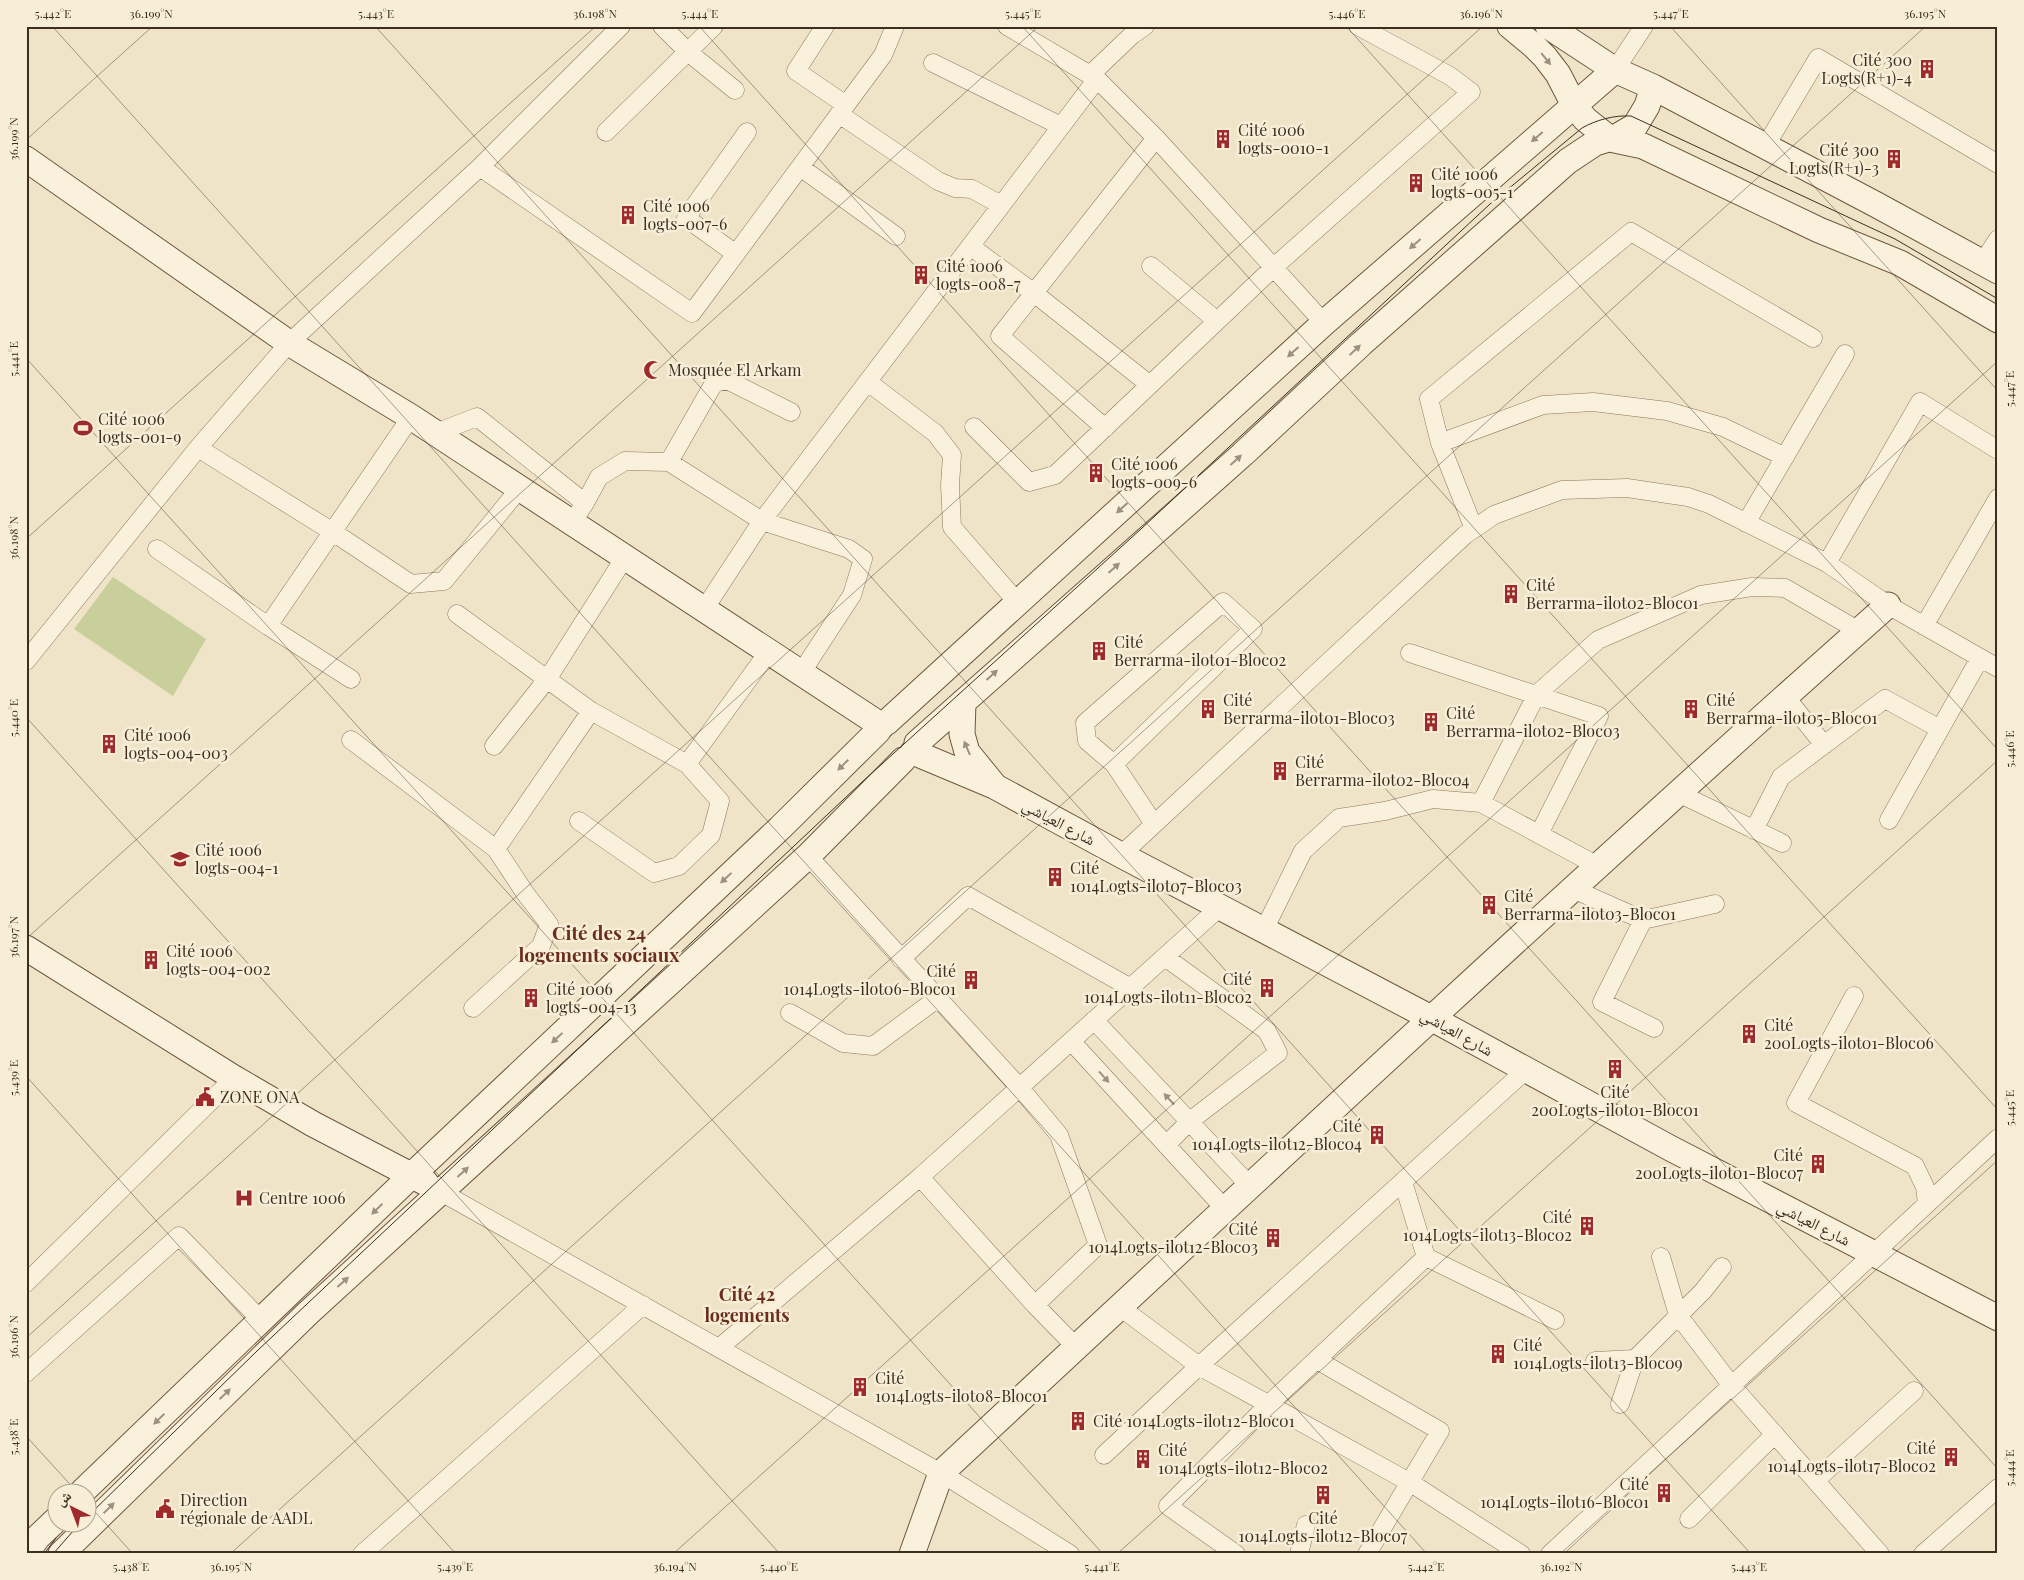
<svg xmlns="http://www.w3.org/2000/svg" width="2024" height="1580" font-family="'Playfair Display','Noto Naskh Arabic',serif">
  <rect width="100%" height="100%" fill="#f0e4c8"/>
  <!-- green -->
  <path fill="#c9cf9b" d="M113 577 206 639 173 696 74 629Z"/>
  <g fill="none" stroke-linecap="round" stroke-linejoin="round">
    <!-- street casing -->
    <g stroke="#8d765c" stroke-width="19">
      <path id="street" d="M662 26 688 52 735 90
        M825 26 796 71 846 105
        M1007 26 1097 79 1156 138 1324 323
        M933 63 1061 126
        M1615 70 1644 26
        M1090 75 1132 35 1145 26
        M839 114 938 181 955 188 972 189 1001 205
        M606 132 714 26
        M1765 147 1818 58 1998 164
        M480 167 692 313 883 55 895 26
        M800 167 896 236
        M970 246 1034 293 1150 385
        M736 254 686 218 747 132
        M1983 262 1998 239
        M1151 266 1217 321
        M868 382 935 433 952 455 950 485 952 527 1018 603
        M974 427 1029 482 1055 475 1274 267 1471 92 1450 76 1358 26
        M1105 428 1000 336 1156 138
        M436 433 477 417 585 503 579 512
        M1440 443 1543 405 1593 402 1667 411 1723 427 1785 457
        M198 448 333 532 411 584 444 581 520 488
        M669 462 714 383 727 380 791 412
        M585 503 599 477 625 461 669 462 762 521 849 549 863 559 852 595 801 673
        M1746 523 1845 354
        M1474 529 1440 443 1429 399 1631 232 1813 338
        M157 549 268 626 351 679
        M1827 563 1920 402 1998 450
        M705 608 762 521 1097 79
        M457 614 591 711
        M268 626 411 417
        M1924 626 1998 498
        M1410 653 1599 716 1539 834
        M26 661 198 448 289 343 480 167 621 26
        M1785 696 1824 745
        M351 740 496 849 591 711 687 764 769 651
        M494 746 548 678 625 557
        M1114 764 1087 741 1085 723 1223 602 1253 629 1114 764 1154 824
        M1678 793 1782 843
        M1481 803 1537 694 1598 640 1701 595 1752 587 1785 588 1859 631
        M1889 820 1980 658
        M579 821 654 873 679 866 711 835 720 801 687 764
        M1754 830 1781 777 1885 699 1940 729
        M1121 855 1465 535 1494 515 1562 490 1627 488 1688 497 1709 504 1827 563 1888 605 1998 668
        M808 856 1020 1088 1059 1135 1098 1245 1035 1305
        M1573 889 1643 920 1602 1002 1654 1028
        M1643 920 1715 904
        M1264 930 1303 851 1339 818 1385 811 1433 799 1481 803 1598 866
        M1165 957 1267 1031 1278 1053 1190 1121 1166 1145
        M901 959 968 896 1131 988
        M1854 996 1796 1103 1915 1166 1925 1187 1927 1204
        M473 1008 541 946 549 924 525 893 496 849
        M790 1013 843 1043 873 1046 938 998
        M1094 1020 1250 1186
        M1071 1041 1225 1209
        M920 1177 1035 1305 1076 1347
        M441 1192 941 1473 1070 1554
        M1426 1257 1555 1320
        M1661 1257 1678 1315 1732 1386 1880 1554
        M26 1283 234 1078
        M1120 1307 1199 1366 1411 1483 1521 1554
        M719 1348 920 1177 1220 907
        M1317 1360 1440 1431 1367 1554
        M1595 1361 1635 1359
        M26 1373 179 1236 261 1320
        M1620 1404 1635 1359 1703 1291 1722 1267
        M1104 1455 1199 1366 1526 1070
        M1816 1480 1914 1391
        M1689 1519 1775 1434
        M362 1554 643 1305
        M1236 1554 1168 1506 1269 1404 1426 1257 1403 1182
        M1299 1554 1306 1525
        M1550 1554 1998 1138
        M1923 1554 1998 1488"/>
    </g>
    <!-- secondary casing -->
    <g stroke="#6f573f" stroke-width="27">
      <path id="secondary" d="M1510 26 1534 46 1545 57 1558 74 1574 105 1585 119 1610 139 1643 146 1819 230 1900 263 1998 320
        M1548 26 1615 70 1653 87 1875 204 1998 271
        M26 159 289 343 411 417 882 726
        M963 702 962 734 967 752 993 784
        M887 722 1324 323 1615 70
        M917 743 1243 454 1361 344 1568 161 1595 143 1618 136 1635 126 1647 106 1653 87
        M913 752 994 786 1121 855 1431 1018 1670 1148 1998 1318
        M26 948 234 1078 313 1124 426 1183
        M82 1492 412 1175 780 828 878 731
        M26 1553 38 1537 58 1518
        M61 1554 308 1313 808 856 903 760
        M912 1554 941 1473C1254 1182 1568 889 1888 605"/>
    </g>
    <!-- street -->
    <use href="#street" stroke="#faf1dc" stroke-width="18"/>
    <!-- secondary -->
    <use href="#secondary" stroke="#faf1dc" stroke-width="25"/>
    <!-- tram -->
    <path stroke="#3d2e20" stroke-width="1" d="M88 1516 257 1351 861 783 1141 529 1490 204 1582 128C1596 120 1614 115 1631 116L1895 239 1998 299
      M44 1554 56 1538
      M53 1554 81 1522"/>
  </g>
  <!-- one-way arrows -->
  <defs><path id="oneway-solid" d="M-6-.8H1V-3.2L6.5 0L1 3.2V.8H-6Z" transform="scale(1.25)"/></defs>
  <g fill="#9c907e">
    <use href="#oneway-solid" transform="translate(1546 59) rotate(51)"/>
    <use href="#oneway-solid" transform="translate(1537 137) rotate(139)"/>
    <use href="#oneway-solid" transform="translate(1415 244) rotate(139)"/>
    <use href="#oneway-solid" transform="translate(1355 350) rotate(-43)"/>
    <use href="#oneway-solid" transform="translate(1293 352) rotate(138)"/>
    <use href="#oneway-solid" transform="translate(1236 460) rotate(-42)"/>
    <use href="#oneway-solid" transform="translate(1122 508) rotate(138)"/>
    <use href="#oneway-solid" transform="translate(1114 568) rotate(-42)"/>
    <use href="#oneway-solid" transform="translate(992 675) rotate(-42)"/>
    <use href="#oneway-solid" transform="translate(967 748) rotate(-113)"/>
    <use href="#oneway-solid" transform="translate(843 765) rotate(135)"/>
    <use href="#oneway-solid" transform="translate(726 878) rotate(137)"/>
    <use href="#oneway-solid" transform="translate(557 1038) rotate(137)"/>
    <use href="#oneway-solid" transform="translate(1104 1077) rotate(48)"/>
    <use href="#oneway-solid" transform="translate(1169 1099) rotate(-133)"/>
    <use href="#oneway-solid" transform="translate(463 1172) rotate(-42)"/>
    <use href="#oneway-solid" transform="translate(377 1209) rotate(136)"/>
    <use href="#oneway-solid" transform="translate(343 1282) rotate(-42)"/>
    <use href="#oneway-solid" transform="translate(225 1394) rotate(-44)"/>
    <use href="#oneway-solid" transform="translate(159 1419) rotate(136)"/>
    <use href="#oneway-solid" transform="translate(109 1508) rotate(-44)"/>
  </g>
  <!-- ticks -->
  <path fill="none" stroke="#3d2e20" stroke-width="1" stroke-opacity="0.45" d="M52 26 1427 1554M375 26 1751 1554M699 26 1998 1469M1022 26 1998 1110M1346 26 1998 750M1670 26 1998 391M1993 26 1998 31M26 140 153 26M26 358 1103 1554M26 539 596 26M26 717 780 1554M26 939 1039 26M26 1076 456 1554M26 1338 1483 26M26 1436 77 1492M88 1504 133 1554M230 1554 1926 26M673 1554 1998 361M1117 1554 1998 760M1560 1554 1998 1160"/>
  <!-- icons -->
  <defs>
    <g id="building-bare" transform="scale(1.5)"><path d="M-4-6H4V6H1V3H-1V6H-4ZM-2.5-4.3h1.7v1.8h-1.7ZM.8-4.3h1.7v1.8H.8ZM-2.5-1h1.7V.8h-1.7ZM.8-1h1.7V.8H.8Z" fill="#9e2a2b" stroke="#f7eed8" stroke-width="2.5" paint-order="stroke"/></g>
    <g id="mosque-bare" transform="scale(1.5)"><path d="M3.5-4.9A6 6 0 1 0 3.5 4.9A5 5 0 1 1 3.5-4.9Z" fill="#9e2a2b" stroke="#f7eed8" stroke-width="2.5" paint-order="stroke"/></g>
    <g id="stadium-bare" transform="scale(1.5)"><path d="M0-5a6.5 5 0 1 0 0 10a6.5 5 0 1 0 0-10ZM-3.5-1.8h7v3.6h-7Z" fill="#9e2a2b" stroke="#f7eed8" stroke-width="2.5" paint-order="stroke"/></g>
    <g id="university-bare" transform="scale(1.5)"><path d="M0-5L7-2L0 1L-7-2ZM-4 1L0 2.5L4 1V4Q0 6-4 4Z" fill="#9e2a2b" stroke="#f7eed8" stroke-width="2.5" paint-order="stroke"/></g>
    <g id="civic-bare" transform="scale(1.5)"><path d="M-.6-6.5H3V-4.5H.6V-3L4-1V1h2V6H-6V1h2V-1L-.6-3ZM-1.2 2.5V6h2.4V2.5Z" fill="#9e2a2b" stroke="#f7eed8" stroke-width="2.5" paint-order="stroke"/></g>
    <g id="hospital-bare" transform="scale(1.5)"><path d="M-5-5h3v3.5h4V-5h3V5h-3V1.5h-4V5h-3Z" fill="#9e2a2b" stroke="#f7eed8" stroke-width="2.5" paint-order="stroke"/></g>
  </defs>
  <g fill-rule="evenodd">
    <use href="#building-bare" x="1927" y="69"/>
    <use href="#building-bare" x="1223" y="139"/>
    <use href="#building-bare" x="1894" y="159"/>
    <use href="#building-bare" x="1416" y="183"/>
    <use href="#building-bare" x="628" y="215"/>
    <use href="#building-bare" x="921" y="275"/>
    <use href="#mosque-bare" x="653" y="370"/>
    <use href="#stadium-bare" x="83" y="428"/>
    <use href="#building-bare" x="1096" y="473"/>
    <use href="#building-bare" x="1511" y="594"/>
    <use href="#building-bare" x="1099" y="651"/>
    <use href="#building-bare" x="1208" y="709"/>
    <use href="#building-bare" x="1691" y="709"/>
    <use href="#building-bare" x="1431" y="722"/>
    <use href="#building-bare" x="109" y="744"/>
    <use href="#building-bare" x="1280" y="771"/>
    <use href="#university-bare" x="180" y="859"/>
    <use href="#building-bare" x="1055" y="877"/>
    <use href="#building-bare" x="1489" y="905"/>
    <use href="#building-bare" x="151" y="960"/>
    <use href="#building-bare" x="971" y="980"/>
    <use href="#building-bare" x="1267" y="988"/>
    <use href="#building-bare" x="531" y="998"/>
    <use href="#building-bare" x="1749" y="1034"/>
    <use href="#building-bare" x="1615" y="1069"/>
    <use href="#civic-bare" x="205" y="1097"/>
    <use href="#building-bare" x="1377" y="1135"/>
    <use href="#building-bare" x="1818" y="1164"/>
    <use href="#hospital-bare" x="244" y="1198"/>
    <use href="#building-bare" x="1587" y="1226"/>
    <use href="#building-bare" x="1273" y="1238"/>
    <use href="#building-bare" x="1498" y="1354"/>
    <use href="#building-bare" x="860" y="1387"/>
    <use href="#building-bare" x="1078" y="1421"/>
    <use href="#building-bare" x="1951" y="1457"/>
    <use href="#building-bare" x="1143" y="1459"/>
    <use href="#building-bare" x="1664" y="1493"/>
    <use href="#building-bare" x="1323" y="1495"/>
    <use href="#civic-bare" x="165" y="1509"/>
  </g>
  <g text-anchor="middle" stroke-width="5" stroke-linejoin="round" paint-order="stroke">
    <!-- poi labels -->
    <g font-size="16" fill="#3d2e20" stroke="#f7eed8" text-anchor="start">
      <text x="1912" y="66" text-anchor="end">Cité 300<tspan x="1912" dy="18">Logts(R+1)-4</tspan></text>
      <text x="1238" y="136">Cité 1006<tspan x="1238" dy="18">logts-0010-1</tspan></text>
      <text x="1879" y="156" text-anchor="end">Cité 300<tspan x="1879" dy="18">Logts(R+1)-3</tspan></text>
      <text x="1431" y="180">Cité 1006<tspan x="1431" dy="18">logts-005-1</tspan></text>
      <text x="643" y="212">Cité 1006<tspan x="643" dy="18">logts-007-6</tspan></text>
      <text x="936" y="272">Cité 1006<tspan x="936" dy="18">logts-008-7</tspan></text>
      <text x="668" y="376">Mosquée El Arkam</text>
      <text x="98" y="425">Cité 1006<tspan x="98" dy="18">logts-001-9</tspan></text>
      <text x="1111" y="470">Cité 1006<tspan x="1111" dy="18">logts-009-6</tspan></text>
      <text x="1526" y="591">Cité<tspan x="1526" dy="18">Berrarma-ilot02-Bloc01</tspan></text>
      <text x="1114" y="648">Cité<tspan x="1114" dy="18">Berrarma-ilot01-Bloc02</tspan></text>
      <text x="1223" y="706">Cité<tspan x="1223" dy="18">Berrarma-ilot01-Bloc03</tspan></text>
      <text x="1706" y="706">Cité<tspan x="1706" dy="18">Berrarma-ilot05-Bloc01</tspan></text>
      <text x="1446" y="719">Cité<tspan x="1446" dy="18">Berrarma-ilot02-Bloc03</tspan></text>
      <text x="124" y="741">Cité 1006<tspan x="124" dy="18">logts-004-003</tspan></text>
      <text x="1295" y="768">Cité<tspan x="1295" dy="18">Berrarma-ilot02-Bloc04</tspan></text>
      <text x="195" y="856">Cité 1006<tspan x="195" dy="18">logts-004-1</tspan></text>
      <text x="1070" y="874">Cité<tspan x="1070" dy="18">1014Logts-ilot07-Bloc03</tspan></text>
      <text x="1504" y="902">Cité<tspan x="1504" dy="18">Berrarma-ilot03-Bloc01</tspan></text>
      <text x="166" y="957">Cité 1006<tspan x="166" dy="18">logts-004-002</tspan></text>
      <text x="956" y="977" text-anchor="end">Cité<tspan x="956" dy="18">1014Logts-ilot06-Bloc01</tspan></text>
      <text x="1252" y="985" text-anchor="end">Cité<tspan x="1252" dy="18">1014Logts-ilot11-Bloc02</tspan></text>
      <text x="546" y="995">Cité 1006<tspan x="546" dy="18">logts-004-13</tspan></text>
      <text x="1764" y="1031">Cité<tspan x="1764" dy="18">200Logts-ilot01-Bloc06</tspan></text>
      <text x="1615" y="1098" text-anchor="middle">Cité<tspan x="1615" dy="18">200Logts-ilot01-Bloc01</tspan></text>
      <text x="220" y="1103">ZONE ONA</text>
      <text x="1362" y="1132" text-anchor="end">Cité<tspan x="1362" dy="18">1014Logts-ilot12-Bloc04</tspan></text>
      <text x="1803" y="1161" text-anchor="end">Cité<tspan x="1803" dy="18">200Logts-ilot01-Bloc07</tspan></text>
      <text x="259" y="1204">Centre 1006</text>
      <text x="1572" y="1223" text-anchor="end">Cité<tspan x="1572" dy="18">1014Logts-ilot13-Bloc02</tspan></text>
      <text x="1258" y="1235" text-anchor="end">Cité<tspan x="1258" dy="18">1014Logts-ilot12-Bloc03</tspan></text>
      <text x="1513" y="1351">Cité<tspan x="1513" dy="18">1014Logts-ilot13-Bloc09</tspan></text>
      <text x="875" y="1384">Cité<tspan x="875" dy="18">1014Logts-ilot08-Bloc01</tspan></text>
      <text x="1093" y="1427">Cité 1014Logts-ilot12-Bloc01</text>
      <text x="1936" y="1454" text-anchor="end">Cité<tspan x="1936" dy="18">1014Logts-ilot17-Bloc02</tspan></text>
      <text x="1158" y="1456">Cité<tspan x="1158" dy="18">1014Logts-ilot12-Bloc02</tspan></text>
      <text x="1649" y="1490" text-anchor="end">Cité<tspan x="1649" dy="18">1014Logts-ilot16-Bloc01</tspan></text>
      <text x="180" y="1506">Direction<tspan x="180" dy="18">régionale de AADL</tspan></text>
      <text x="1323" y="1524" text-anchor="middle">Cité<tspan x="1323" dy="18">1014Logts-ilot12-Bloc07</tspan></text>
    </g>
    <!-- street labels -->
    <g font-size="16" fill="#3d2e20" stroke="#f7eed8">
      <text transform="translate(1059 822) rotate(28)" y="6">شارع العياشي</text>
      <text transform="translate(1457 1032) rotate(29)" y="6">شارع العياشي</text>
      <text transform="translate(1814 1223) rotate(27)" y="6">شارع العياشي</text>
    </g>
    <!-- neighbourhood labels -->
    <g font-size="18" font-weight="bold" fill="#6b2e1e" stroke="#f7eed8">
      <text x="747" y="1301">Cité 42<tspan x="747" dy="21">logements</tspan></text>
    </g>
    <!-- quarter labels -->
    <g font-size="19" font-weight="bold" fill="#6b2e1e" stroke="#f7eed8">
      <text x="599" y="940">Cité des 24<tspan x="599" dy="22">logements sociaux</tspan></text>
    </g>
  </g>
  <!-- border -->
  <rect width="2024" height="1580" fill="none" stroke="#f7eed8" stroke-width="55"/>
  <!-- north arrow -->
  <g transform="translate(72 1508) rotate(318)"><circle r="24" fill="#f7eed8" stroke="#ada18e"/>
  <path d="M0-4L9 19L0 12L-9 19Z" fill="#9e2a2b"/>
  <text y="-8" font-size="14" font-weight="bold" text-anchor="middle" fill="#3d2e20">ش</text>
  </g>
  <rect x="28" y="28" width="1968" height="1524" fill="none" stroke="#3d2e20" stroke-width="2"/>
  <g font-size="12" text-anchor="middle" fill="#3d2e20">
    <text x="53" y="18">5.442°E</text>
    <text x="151" y="18">36.199°N</text>
    <text x="376" y="18">5.443°E</text>
    <text x="595" y="18">36.198°N</text>
    <text x="700" y="18">5.444°E</text>
    <text x="1023" y="18">5.445°E</text>
    <text x="1347" y="18">5.446°E</text>
    <text x="1481" y="18">36.196°N</text>
    <text x="1671" y="18">5.447°E</text>
    <text x="1925" y="18">36.195°N</text>
    <text transform="translate(14 139) rotate(-90)" y="4">36.199°N</text>
    <text transform="translate(14 359) rotate(-90)" y="4">5.441°E</text>
    <text transform="translate(2010 389) rotate(-90)" y="4">5.447°E</text>
    <text transform="translate(14 538) rotate(-90)" y="4">36.198°N</text>
    <text transform="translate(14 718) rotate(-90)" y="4">5.440°E</text>
    <text transform="translate(2010 749) rotate(-90)" y="4">5.446°E</text>
    <text transform="translate(14 937) rotate(-90)" y="4">36.197°N</text>
    <text transform="translate(14 1078) rotate(-90)" y="4">5.439°E</text>
    <text transform="translate(2010 1108) rotate(-90)" y="4">5.445°E</text>
    <text transform="translate(14 1337) rotate(-90)" y="4">36.196°N</text>
    <text transform="translate(14 1437) rotate(-90)" y="4">5.438°E</text>
    <text transform="translate(2010 1468) rotate(-90)" y="4">5.444°E</text>
    <text x="131" y="1571">5.438°E</text>
    <text x="231" y="1571">36.195°N</text>
    <text x="455" y="1571">5.439°E</text>
    <text x="675" y="1571">36.194°N</text>
    <text x="779" y="1571">5.440°E</text>
    <text x="1102" y="1571">5.441°E</text>
    <text x="1426" y="1571">5.442°E</text>
    <text x="1561" y="1571">36.192°N</text>
    <text x="1749" y="1571">5.443°E</text>
  </g>
</svg>
